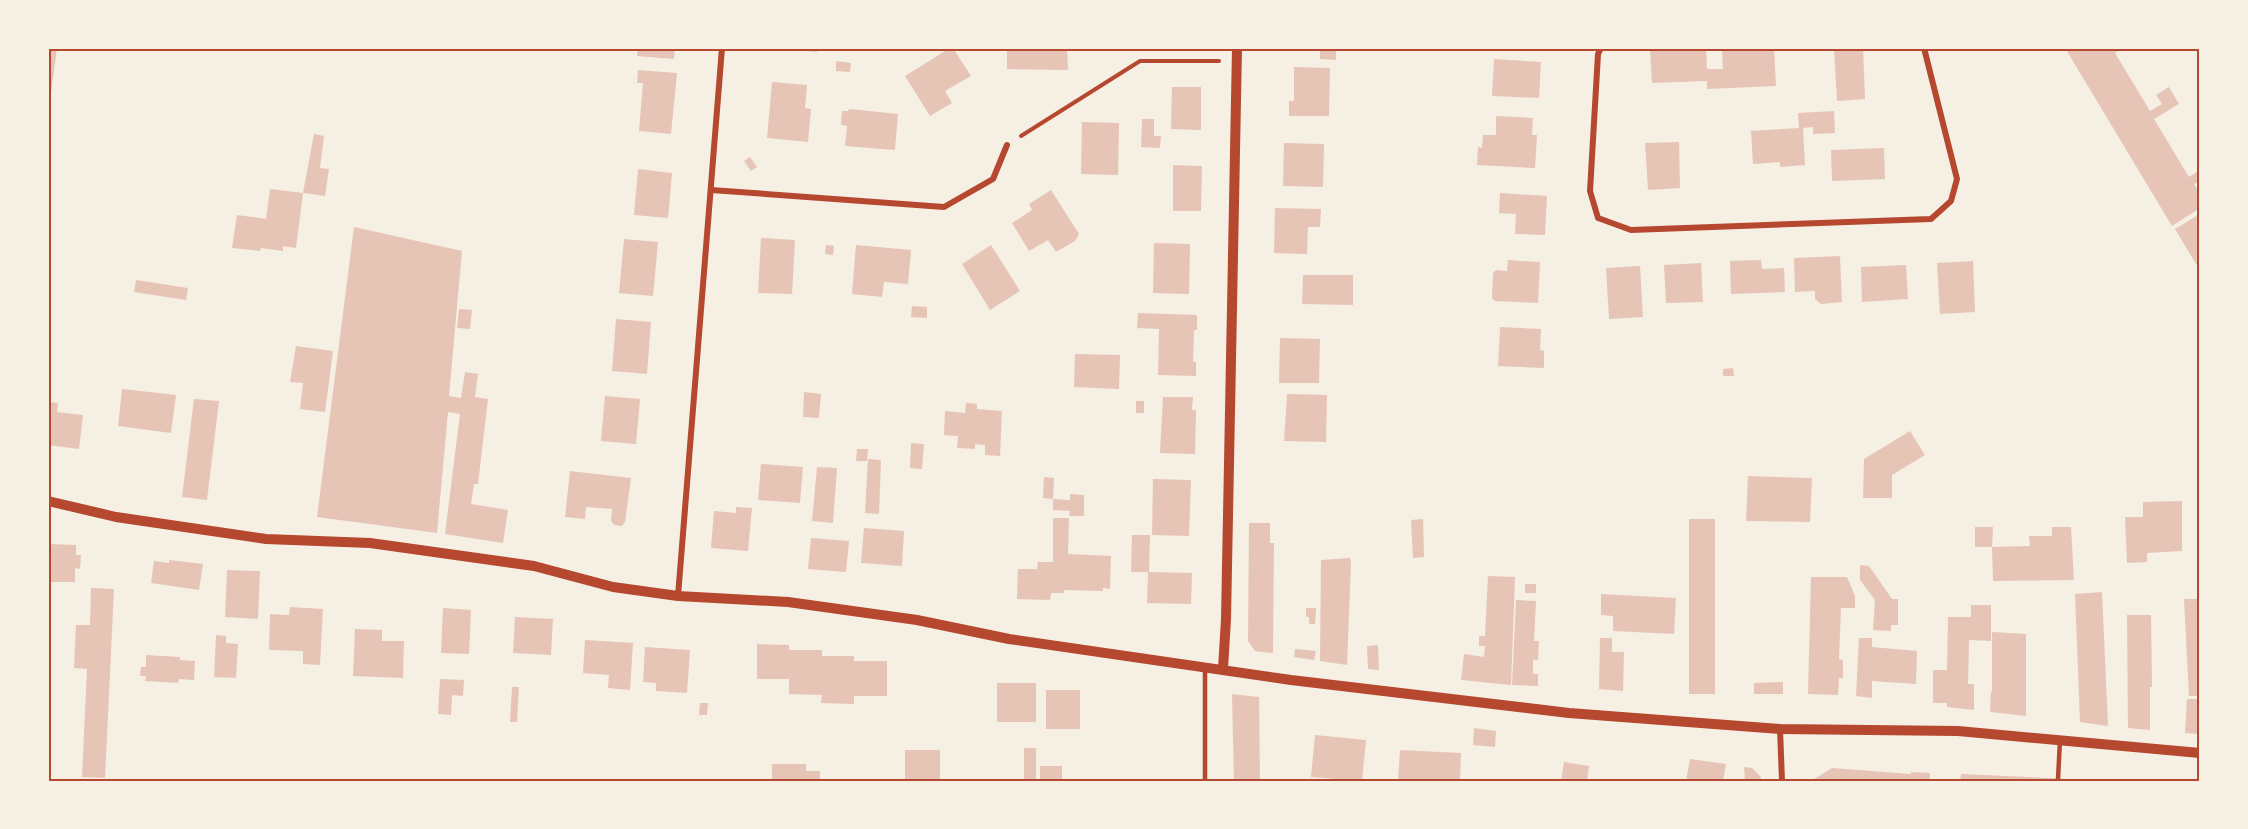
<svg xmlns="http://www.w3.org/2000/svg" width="2248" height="829" font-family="Barlow,sans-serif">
  <rect width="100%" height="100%" fill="#f6efe4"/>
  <!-- building -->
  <path fill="#e6c5b7" d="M48 48H57L49 108H48Z
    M638 48H675L674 59 637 56Z
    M795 48H817V52L795 50Z
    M950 48H953L971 76 945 91 952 103 930 116 905 76Z
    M1007 48H1067L1068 70 1007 69Z
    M1320 48H1336V60L1320 59Z
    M1706 48 1707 69H1723L1722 51 1745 50V48H1774L1776 86 1707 89V81L1652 83 1650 49Z
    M1834 48H1863L1865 99 1837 101Z
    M2065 48H2123L2115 53 2150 111 2162 104 2156 95 2169 87 2179 104 2154 119 2189 177 2200 170V181L2194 184 2200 194V208L2172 226Z
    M1494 59 1541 62 1539 98 1492 96Z
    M836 61 851 63 850 72 836 71Z
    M1294 67 1330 68 1329 116H1289V101H1294Z
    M638 70 677 73 671 134 639 131 643 83H637Z
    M772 82 807 85 805 108 811 109 808 142 767 138Z
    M1172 87H1201V130L1171 129Z
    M849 109 898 114 895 150 845 146 847 126 841 125 842 111H848Z
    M1834 111 1835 133 1813 134V127L1803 128 1805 165 1780 167V162L1753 164 1751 131 1799 128 1798 113Z
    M1496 116 1533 118 1532 135H1537L1535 168 1477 165 1478 147 1482 148 1483 135H1496Z
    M1142 119H1154V136H1161L1160 148 1141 147Z
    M1082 122 1119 123 1118 175 1081 174Z
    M314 134 324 136 320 168 329 169 325 196 303 193Z
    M1679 142 1680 188 1648 190 1645 143Z
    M1284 143 1324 144 1323 187 1283 186Z
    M1884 148 1885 179 1832 181 1831 150Z
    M750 157 757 167 751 171 744 161Z
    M1173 165 1202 166 1201 211H1173Z
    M638 169 672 173 668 218 634 215Z
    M270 189 303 193 296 248 283 246V251L261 248 260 251 232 248 237 215 266 219Z
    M1051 190 1079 234 1075 241 1056 252 1048 240 1029 251 1012 223 1032 210 1029 204Z
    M1500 193 1547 196 1545 235 1515 234 1516 214 1499 213Z
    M1275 208 1321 209 1320 227H1308L1307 254 1274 253Z
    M2200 214V261L2196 264 2175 229Z
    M354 227 462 251 449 396 461 398 465 372 478 374 475 397 488 399 478 484H474L471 504 508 510 503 543 445 534 460 414 448 412 437 533 317 517Z
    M761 238 795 240 792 294 758 293Z
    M624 239 658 242 653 296 619 293Z
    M1154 243 1190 244 1189 294 1153 293Z
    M826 245 834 246 833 255 825 254Z
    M856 245 911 250 908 284 884 282 882 297 852 294Z
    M991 245 1020 291 990 310 962 264Z
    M1840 256 1842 302 1821 304 1815 299V291L1795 292 1794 258Z
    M1508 260 1540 262 1538 303 1495 301 1492 298 1493 273 1496 270 1507 271Z
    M1761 260 1762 269 1784 268 1785 292 1731 294 1730 261Z
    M1973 261 1975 312 1940 314 1937 263Z
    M1701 263 1703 302 1666 303 1664 265Z
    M1906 265 1908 299 1862 302 1861 267Z
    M1640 266 1643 317 1609 319 1606 268Z
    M1303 275H1353V305L1302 304Z
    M136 280 188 288 186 300 134 292Z
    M912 306 927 307V318L911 317Z
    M459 309 472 310 470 329 457 328Z
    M1138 313 1197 315V330H1194L1193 362H1196V376L1158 375 1159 329 1137 328Z
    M616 319 651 322 647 374 612 371Z
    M1500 327 1541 329 1540 350 1544 351V368L1498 366Z
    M1280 338 1320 339 1319 383H1279Z
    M296 346 333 351 325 412 300 409 303 383 290 382Z
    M1075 354 1120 355 1119 389 1074 387Z
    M1733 368 1734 376H1723V369Z
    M122 389 176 395 171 433 118 426Z
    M804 392 821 394 819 418 803 417Z
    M1287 394 1327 395 1326 442 1284 441Z
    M605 396 640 399 636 444 601 441Z
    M1163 397H1193L1192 410H1196L1195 454 1160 453Z
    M194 399 219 401 207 500 182 497Z
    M1136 401H1144V413H1136Z
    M48 402 58 403 57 412 83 415 79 449 48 445Z
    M966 403 977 404V409L1002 411 1000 456 985 455V445L975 444V449L957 448 958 436 944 435 945 411 965 413Z
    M1910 431 1925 455 1892 475V498H1863L1864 459Z
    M911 443 924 444 922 469 910 468Z
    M857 449H868L867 461H856Z
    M868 459 881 460 879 514 865 513Z
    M761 464 803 467 800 503 758 500Z
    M817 467 837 468 833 523 812 521Z
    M570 471 631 478 625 522 622 526 614 525 611 521 612 509 586 507 585 519 565 517Z
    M1748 476 1812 478 1810 522 1746 521Z
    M1044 477 1054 478 1053 499 1043 498Z
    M1153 479 1191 480 1189 536 1152 535Z
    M1070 494 1084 495V516H1069L1070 511 1053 510V499L1070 500Z
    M2182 501V551L2147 553V562L2127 563 2125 517H2143V502Z
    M736 507 752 508 748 551 711 548 714 511 736 513Z
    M1053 518H1069L1068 554 1111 556 1110 589 1103 588V591L1064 590V593H1051L1050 600 1017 599 1018 569H1037L1038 562H1053Z
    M1423 519 1424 557 1413 558 1411 520Z
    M1689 519H1715V694H1689Z
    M1249 523H1270V543H1274L1273 653 1255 651 1248 641Z
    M1975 527H1993L1992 547H1975Z
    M2052 527H2071L2074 580 1993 581 1992 547 2030 546 2029 536H2052Z
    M864 528 904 531 902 566 861 563Z
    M1132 535H1150L1149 572 1192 573 1191 604 1147 603 1148 572H1131Z
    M811 538 849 541 846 572 808 569Z
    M48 544 76 545V555H81L80 569 75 568V582H48Z
    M1350 558 1351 563 1347 665 1320 661 1321 560Z
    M169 560 203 564 199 590 151 583 154 561 169 563Z
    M1860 565 1869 566 1892 599H1898V625H1891V631L1873 630 1875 600 1860 580Z
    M227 570 260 571 258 619 225 617Z
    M1488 576 1515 577 1511 685 1461 680 1464 654 1484 657 1485 646H1479V636H1485Z
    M1811 577H1847L1855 596V608H1841L1839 659 1843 660V678H1839L1838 695 1808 694Z
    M1525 584H1536V593H1525Z
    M91 588 114 589 105 778 82 777 87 669 74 668 76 625H90Z
    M2102 592 2108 726 2080 722 2075 594Z
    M1601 594 1676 598 1674 634 1613 631V616L1601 615Z
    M2184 599H2198L2200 604V696H2189Z
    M1516 600 1536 601 1534 641H1539L1538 660H1533V674H1538V686L1512 685Z
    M1971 605H1991V641L1969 640 1968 684H1974V710L1947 707V703H1933V670H1947L1948 617H1971Z
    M290 607 323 609 320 665 303 664V651L269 650 270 614 289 615Z
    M443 608 471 610 469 654 441 653Z
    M1306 608H1316L1315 624H1309V617H1306Z
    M2127 615H2151L2152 687H2150V730L2128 728Z
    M515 617 553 619 551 655 513 653Z
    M355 629 382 630V641H404L403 678 353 676Z
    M1992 632 2026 634V716L1990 712 1991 692H1992Z
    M216 635 226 636V643L238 644 236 678 214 677Z
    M1600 638H1612V652H1624L1623 691 1599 689Z
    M1859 638H1872V647L1917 651 1916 684 1872 681V698L1856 696Z
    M585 640 633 643 630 690 608 688 609 675 583 673Z
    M757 644 789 645V650H822V656H854V661H887V696H854V704L821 703 822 695 789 694V679H757Z
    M1378 645 1379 670 1368 669 1367 646Z
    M645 647 690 650 687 693 656 691V683L643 682Z
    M1295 649 1316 651 1314 660 1294 657Z
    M146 655 180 657V660L195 661 194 680 179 679 178 683 145 681 146 676H140L141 667H146Z
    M440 679 464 680 463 696 452 695 451 715 438 714Z
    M1783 682V694H1754V683Z
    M997 683H1036V722H997Z
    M512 687H519L517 722H510Z
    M1046 690H1080V729H1046Z
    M1232 694 1259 697 1260 781H1234Z
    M2187 699H2200V734L2185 733Z
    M700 703H708L707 715H699Z
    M1474 728 1496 731 1495 747 1473 745Z
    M1315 735 1366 740 1362 781 1311 777Z
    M1024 748H1036V781H1024Z
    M905 750H940V781H905Z
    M1400 750 1461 753 1460 781H1398Z
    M1690 759 1726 764 1723 781H1686Z
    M1564 762 1589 766 1587 781H1561Z
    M772 764H806V771H820V781H772Z
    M1040 766H1062V781H1040Z
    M1744 767 1752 768 1761 777V781H1745Z
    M1832 768 1911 774V772L1930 773V781H1811Z
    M1961 774 2070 779V781H1960Z"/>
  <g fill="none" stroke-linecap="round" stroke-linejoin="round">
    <!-- path -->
    <path stroke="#b5482f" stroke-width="4" d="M1021 136 1140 61H1219"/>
    <!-- service -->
    <path stroke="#b5482f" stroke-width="4.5" d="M2058 779 2060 740
      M1205 781V667"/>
    <!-- minor -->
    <path stroke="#b5482f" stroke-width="6" d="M1601 48 1598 54 1590 191 1598 218 1631 230 1931 219 1951 201 1957 179 1924 48
      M711 190 944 207 993 179 1007 145
      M678 596 722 48
      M1780 729 1782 781"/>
    <!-- tertiary -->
    <path stroke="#b5482f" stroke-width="10" d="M48 501 116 517 266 539 370 543 534 566 613 587 678 596 788 602 917 620 1009 639 1291 680 1569 713 1780 729 1958 731 2200 753
      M1223 669 1226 619 1237 48"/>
  </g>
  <!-- border -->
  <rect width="2248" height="829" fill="none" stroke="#f6efe4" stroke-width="99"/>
  <rect x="50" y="50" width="2148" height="730" fill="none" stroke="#b5482f" stroke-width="2"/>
</svg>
